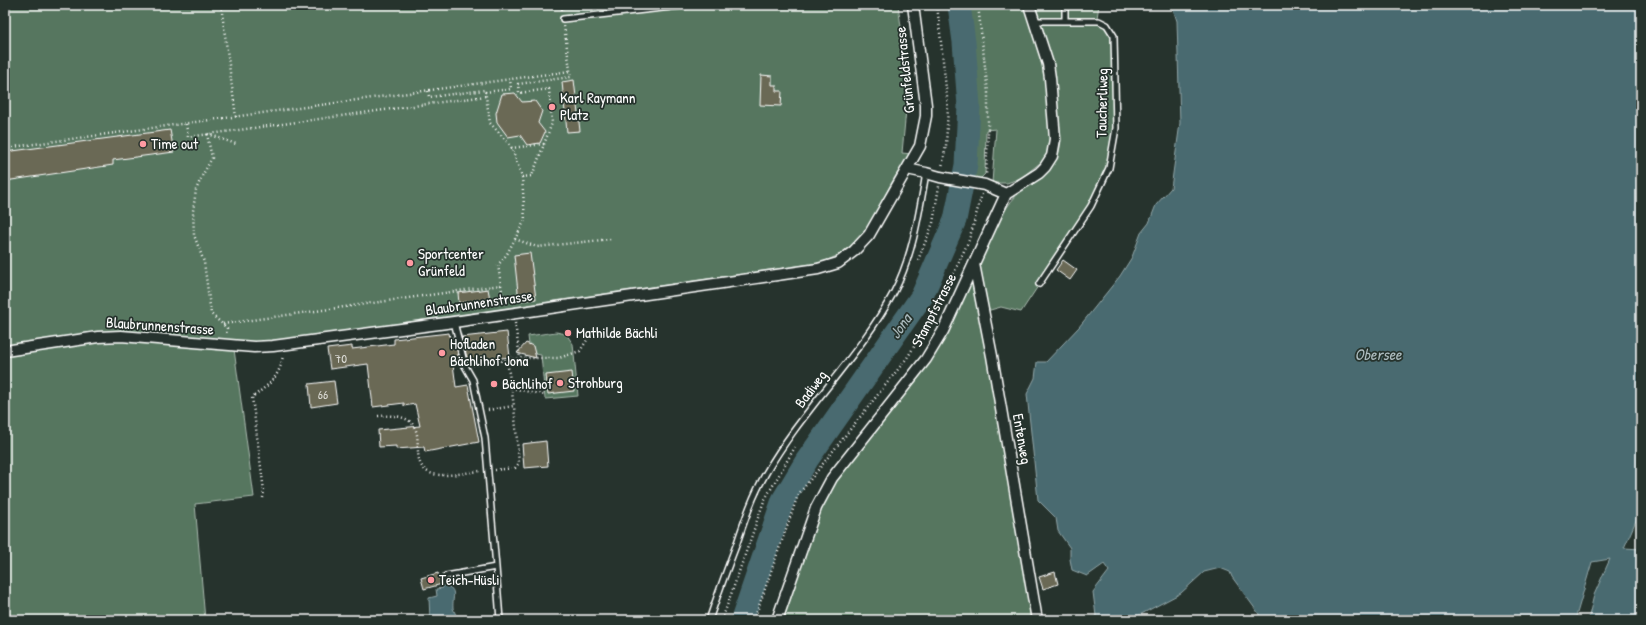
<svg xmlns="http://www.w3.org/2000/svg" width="1646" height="625" font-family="'Patrick Hand',sans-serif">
  <rect width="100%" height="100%" fill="#26332d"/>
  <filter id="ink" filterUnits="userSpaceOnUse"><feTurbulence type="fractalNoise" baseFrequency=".025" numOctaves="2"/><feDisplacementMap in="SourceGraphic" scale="8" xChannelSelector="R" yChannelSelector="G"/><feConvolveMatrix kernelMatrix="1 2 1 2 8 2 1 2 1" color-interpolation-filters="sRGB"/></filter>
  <g filter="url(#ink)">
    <!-- green -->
    <path fill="#56765f" stroke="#aabaaf" d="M5 5H898L907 70V99L902 153 912 154C878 190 879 238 828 260 821 263 812 264 804 265L298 338 254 342H233L254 497 195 504 205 620H5V353L118 331 93 333 5 347Z
      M966 5H1024L1040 57 1045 81 1050 129V145L1047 155 1040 163 1021 178 1007 183H992L996 129 986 130 985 174 980 179H974L976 130 973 64Z
      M1035 5H1099L1097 18 1107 25 1114 36 1116 128 1109 168 1091 206 1021 312 1001 307 983 312 1037 620H781L822 506 832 488 852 459 921 375 938 349 999 221C1004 212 1009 203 1016 196 1036 178 1059 171 1061 140L1054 69Z
      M556 332 566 334 573 344 578 396 545 399 541 355 530 353 528 336Z"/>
    <!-- water -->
    <path fill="#496b70" stroke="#92a6a9" d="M1641 5V509L1624 548 1641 549V620H1588L1594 595 1610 559 1592 562 1575 620H1259V614L1232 577 1230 572 1220 568 1204 572 1181 593 1130 620H1088L1096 616 1093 592 1109 571 1104 564 1087 576 1072 570 1070 559V548L1058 531 1056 518 1038 500 1027 394 1035 378 1037 362H1046L1079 327 1120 276 1132 257 1141 233 1149 223 1156 205 1171 188 1180 123 1177 21 1172 6Z
      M442 585C459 588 452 596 453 608 454 612 457 615 457 620H430L429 598 437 596 436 589 443 588Z"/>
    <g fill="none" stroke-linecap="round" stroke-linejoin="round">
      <!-- river -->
      <path stroke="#496b70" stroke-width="23" d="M742 620 783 500 807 460 922 296 955 220 966 165 969 106 964 42 959 5"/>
    </g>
    <!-- building -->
    <path fill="#6a6954" stroke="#fff" d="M761 75 772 76V85H776V91H782L781 106 760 105Z
      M574 80 580 131 567 132 562 82Z
      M515 93 522 102 535 101 542 111 538 123 545 132 540 143 527 145 520 135 508 137 497 122 496 113 502 94Z
      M170 130 174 152 113 160V165L5 181V152Z
      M530 253 536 299 519 301 514 255Z
      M1063 260 1077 270 1070 280 1056 270Z
      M488 289 490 299 459 303 458 293Z
      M507 332 510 357 468 362 462 337Z
      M449 333 450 338H454L460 363 453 364 456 387 468 385 479 442 425 452 424 447 396 449V446L379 447 378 430 420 426 415 404 404 406V403L373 407 368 364 330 369 327 349 352 346V349L394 344V339Z
      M526 343 533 346 536 358 517 353Z
      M572 372 574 391 548 394 546 375Z
      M334 381 337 403 311 407 309 384Z
      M546 441 548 466 524 468 522 444Z
      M1055 572 1058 584 1043 589 1039 577Z
      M438 573 442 584 424 589 421 578Z"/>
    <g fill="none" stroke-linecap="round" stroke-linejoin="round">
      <!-- lane casing -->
      <g stroke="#fff" stroke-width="8">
        <path id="lane" d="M563 19 690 5
          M1034 21H1099L1107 25 1114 36 1116 128 1109 168 1091 206 1039 284
          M1065 21V5
          M496 567 500 620
          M446 576 496 567 485 438 473 380 465 366 454 322
          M709 620C718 594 727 569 737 543 745 519 753 495 766 473 803 409 859 357 894 292 913 255 919 214 926 173"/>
      </g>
      <!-- street casing -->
      <g stroke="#fff" stroke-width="13">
        <path id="street" d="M907 169 926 173 940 177 985 185 1006 194
          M974 264 992 356 1037 620
          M5 351 98 337 121 336 254 347 273 346 454 322 818 269 838 263 854 251 869 235 920 146 926 116V105L913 5
          M777 620 816 508 832 478 926 359 943 331 1006 194 1039 173 1045 167 1052 156 1055 139 1050 78 1048 64 1029 5"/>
      </g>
      <!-- path -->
      <path stroke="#fff" stroke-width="2.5" stroke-dasharray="1 3" stroke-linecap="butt" d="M221 5 236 117
        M562 5V11
        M937 5 948 107 946 146 942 167
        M978 5 988 93V134L986 176
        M428 91 429 97 485 90 490 123 511 146 522 177 525 220 507 254 498 265 504 304
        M485 92 511 89 510 79
        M186 124 188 137 486 96
        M207 134 212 158 202 176 196 190 193 211 194 235 204 262 211 314 227 328 226 335
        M208 134 236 144
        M5 148 570 71
        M511 148 544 144
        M522 177 532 176 552 123 549 89 519 93 518 84 571 77 564 26
        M515 239 537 247 611 239
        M918 260 933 223 939 186
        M515 323 520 358
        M223 324 501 285
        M473 365 520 358H559L580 351 596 326
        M511 388 545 395
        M488 410 514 406 507 360
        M378 416C441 411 403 458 428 472 440 479 467 472 480 471
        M495 470 515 468 519 463 514 406
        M263 498 264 491 252 397C269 385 280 377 283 355
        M722 620 764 501 795 447
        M754 620 798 495 907 358 937 310 969 240 982 194"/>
      <!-- lane -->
      <use href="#lane" stroke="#26332d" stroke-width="5"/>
      <!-- street -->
      <use href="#street" stroke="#26332d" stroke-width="10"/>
    </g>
  </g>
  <!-- markers -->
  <g fill="#ff9aa2" stroke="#26332d" stroke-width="1.5">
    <circle cx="552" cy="107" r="4"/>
    <circle cx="143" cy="144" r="4"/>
    <circle cx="410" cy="263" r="4"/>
    <circle cx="568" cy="333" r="4"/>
    <circle cx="442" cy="353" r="4"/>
    <circle cx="560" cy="383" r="4"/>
    <circle cx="494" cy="384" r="4"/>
    <circle cx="431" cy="580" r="4"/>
  </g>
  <g text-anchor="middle" stroke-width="3.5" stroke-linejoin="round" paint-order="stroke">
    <!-- number labels -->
    <g font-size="13" fill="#dadad4">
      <text x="341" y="363">70</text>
      <text x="323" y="399">66</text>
    </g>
    <!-- street labels -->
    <g font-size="15" fill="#fff" stroke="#26332d">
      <text transform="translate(905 70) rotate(-96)" y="5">Grünfeldstrasse</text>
      <text transform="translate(1102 103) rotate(-89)" y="5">Taucherliweg</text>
      <text transform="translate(479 303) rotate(-8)" y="5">Blaubrunnenstrasse</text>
      <text transform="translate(934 310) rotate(-63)" y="5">Stampfstrasse</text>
      <text transform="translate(160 326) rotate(4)" y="5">Blaubrunnenstrasse</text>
      <text transform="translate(811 389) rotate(-53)" y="5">Badiweg</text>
      <text transform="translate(1022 439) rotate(80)" y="5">Entenweg</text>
    </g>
    <!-- poi labels -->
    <g font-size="15" fill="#fff" stroke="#26332d" text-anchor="start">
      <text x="560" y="103">Karl Raymann<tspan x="560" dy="17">Platz</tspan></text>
      <text x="151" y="149">Time out</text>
      <text x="418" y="259">Sportcenter<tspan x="418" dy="17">Grünfeld</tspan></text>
      <text x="576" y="338">Mathilde Bächli</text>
      <text x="450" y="349">Hofladen<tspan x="450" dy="17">Bächlihof Jona</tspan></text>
      <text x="568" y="388">Strohburg</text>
      <text x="502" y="389">Bächlihof</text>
      <text x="439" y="585">Teich-Hüsli</text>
    </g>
    <!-- water labels -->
    <g font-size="16" font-style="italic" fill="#adbcbf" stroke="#26332d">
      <text transform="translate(900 326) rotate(-55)" y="6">Jona</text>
      <text x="1378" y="360">Obersee</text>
    </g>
  </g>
  <!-- margin -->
  <rect width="1646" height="625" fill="none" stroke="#26332d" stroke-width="20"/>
  <rect x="10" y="10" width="1626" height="605" fill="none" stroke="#fff" stroke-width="1.5" filter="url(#ink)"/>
</svg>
